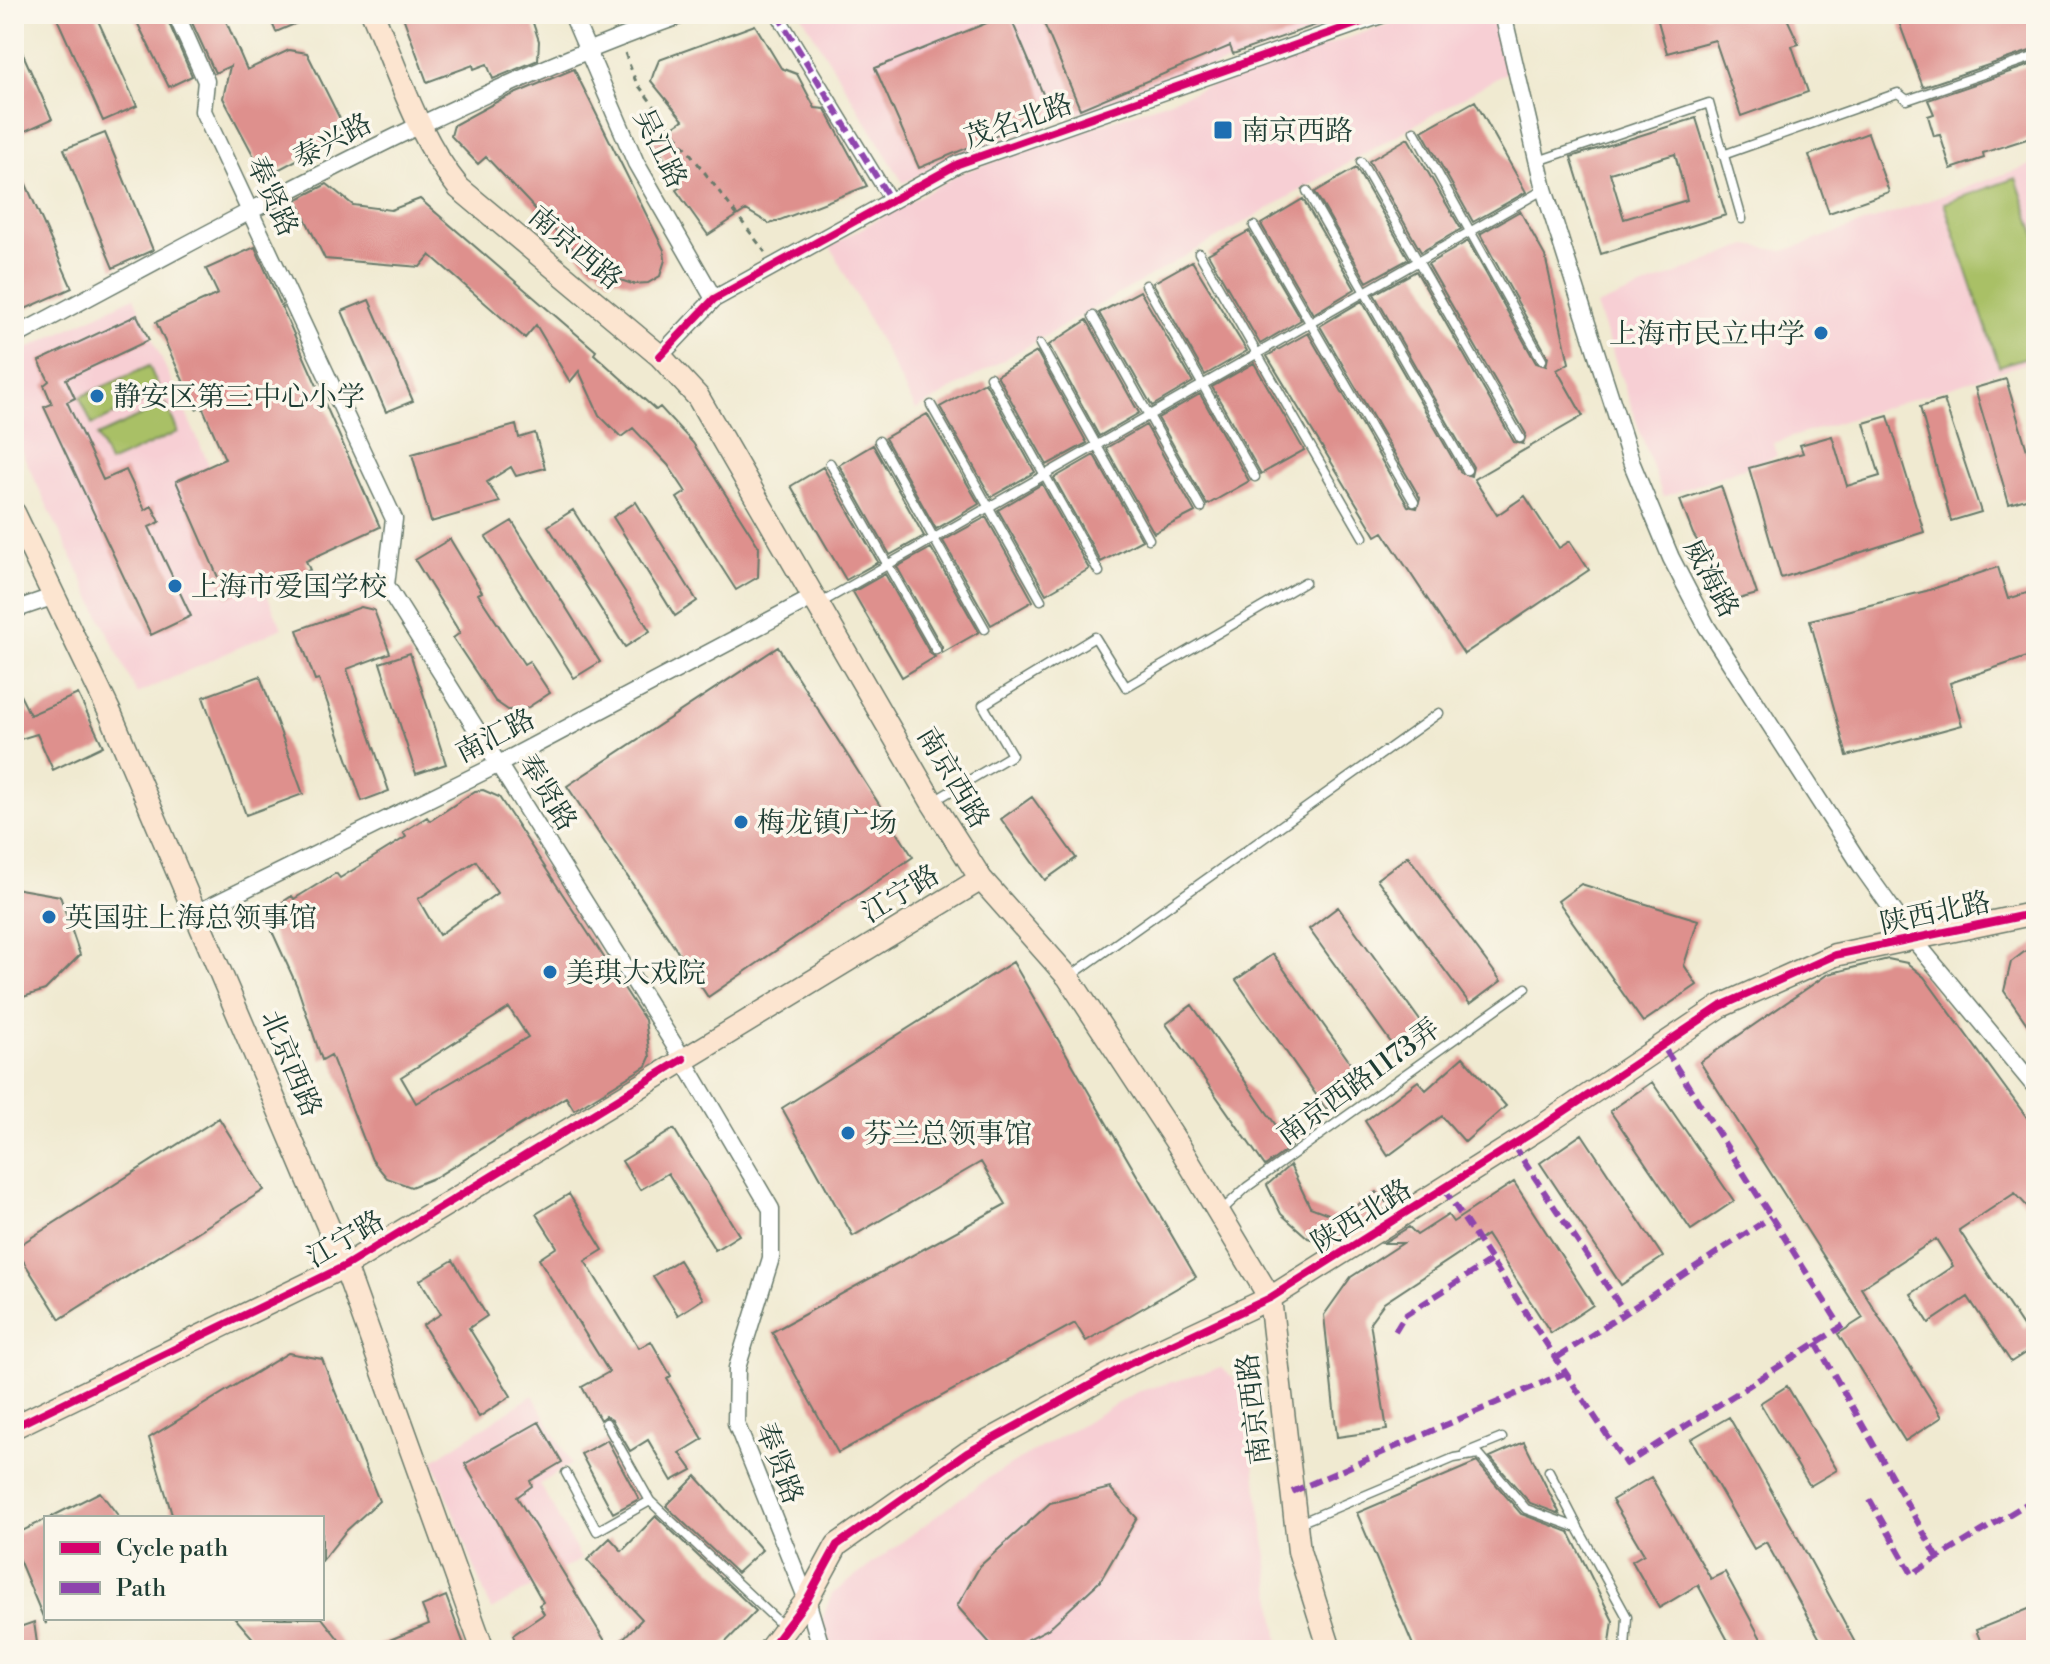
<svg xmlns="http://www.w3.org/2000/svg" width="2050" height="1664" font-family="'Libre Bodoni','Noto Serif SC',serif">
  <rect width="100%" height="100%" fill="#fbf7ec"/>
  <filter id="ink" filterUnits="userSpaceOnUse"><feTurbulence type="fractalNoise" baseFrequency=".0125" numOctaves="2"/><feDisplacementMap in="SourceGraphic" scale="16" xChannelSelector="R" yChannelSelector="G"/><feConvolveMatrix kernelMatrix="1 2 1 2 8 2 1 2 1" color-interpolation-filters="sRGB"/></filter>
  <filter id="wash" filterUnits="userSpaceOnUse"><feTurbulence type="fractalNoise" baseFrequency=".006" numOctaves="4" result="noise"/><feDisplacementMap in="SourceGraphic" scale="32" xChannelSelector="R" yChannelSelector="G"/><feGaussianBlur stdDeviation="1.8" result="paint"/><feColorMatrix in="noise" values="0 0 0 0 0 0 0 0 0 0 0 0 0 0 0 0 0 1.4 0 .05"/><feComposite in="paint" operator="in"/></filter>
  <g filter="url(#wash)">
    <rect width="100%" height="100%" fill="#f0ead1"/>
    <!-- built -->
    <path fill="#f7cfd4" d="M801 14H1368L1063 119 946 162 903 183Z
      M1417 14H1497L1511 70 916 410 830 246 961 173Z
      M2036 163V360L1773 443 1777 456 1663 497 1596 306 1748 245 1784 251Z
      M134 297 282 628 137 694 14 436V355Z
      M1221 1368 1243 1386 1280 1650H832L822 1619 832 1594 986 1479 1137 1392Z
      M533 1395 571 1464 540 1484 581 1559 491 1610 433 1460Z"/>
    <!-- green -->
    <path fill="#a9c066" stroke="#647e4d" stroke-width="2" d="M2016 178 2036 236V354L1999 366 1944 203Z
      M149 366 161 393 92 425 80 397Z
      M166 404 178 432 109 463 97 436Z"/>
    <g id="blocks">
      <!-- building -->
      <path fill="#de908d" fill-rule="evenodd" d="M55 14H95L137 106 103 121Z
        M133 14H165L192 76 169 87Z
        M188 14H223L247 70 289 50 307 53 340 119 338 138 276 171 259 166 223 98 230 66 215 73Z
        M268 14H318L276 32Z
        M402 14H530L539 41 538 60 493 79 487 64 474 69 473 65 427 82Z
        M1009 14 1051 113 919 168 875 68Z
        M1040 14H1341L1342 16 1233 54 1230 46 1080 109Z
        M1656 14H1785L1799 44 1792 46 1808 92 1741 116 1715 40 1667 53Z
        M1896 14H2036V49L1923 87Z
        M755 25 781 68 797 74 815 108 825 109 867 186 770 224 746 210 708 235 676 190 682 186 652 140 683 120 651 81 654 72 659 60Z
        M14 34 52 119 14 136Z
        M2036 63V136L1983 153 1984 158 1951 169 1940 135 1934 136 1928 116 1934 114 1928 100Z
        M574 69 664 250 665 260 660 276 648 283 632 284 612 277 608 280 596 267 593 270 486 157 478 164 451 136 454 125 500 100Z
        M1475 101 1526 192 1473 222 1422 131Z
        M1696 118 1726 215 1601 254 1571 157ZM1675 154 1687 200 1624 219 1610 173Z
        M105 133 153 250 113 268 64 149Z
        M1868 133 1889 192 1829 213 1809 155Z
        M1408 138 1461 229 1421 252 1369 161Z
        M14 157 72 288 14 314Z
        M1356 168 1409 259 1367 282 1315 192Z
        M327 184 353 205 391 210 420 199 596 351 594 354 656 410 660 407 693 443 759 547 758 577 736 590 677 498 686 492 668 465 633 428 621 437 599 415 579 371 570 382 536 325 525 338 430 255 420 267 325 259 296 200Z
        M1303 199 1355 289 1313 314 1261 224Z
        M1520 211 1545 256 1569 363 1557 370 1583 416 1474 479 1497 515 1525 496 1559 548 1570 541 1589 570 1464 654 1383 532 1376 536 1267 356 1308 333 1408 506 1417 508 1420 498 1320 326 1362 301 1461 473 1471 476 1473 467 1374 294 1416 271 1514 442 1523 444 1526 434 1428 264 1468 241 1536 363 1546 366 1548 357 1480 234Z
        M1249 231 1301 320 1260 344 1208 254Z
        M255 247 380 527 306 561 310 570 281 584 277 576 227 598 176 481 225 459 202 406 196 409 156 322 218 294 206 269Z
        M1192 261 1247 351 1205 375 1153 283Z
        M1140 291 1193 382 1152 406 1099 313Z
        M369 300 413 401 386 412 342 311Z
        M137 315 149 340 66 379 75 398 67 402 103 480 126 470 145 510 152 506 160 522 149 527 191 616 151 635 44 407 52 404 44 385 49 381 39 361Z
        M1087 320 1139 413 1099 436 1049 345Z
        M1037 352 1087 443 1047 465 997 375Z
        M1254 363 1304 450 1261 474 1212 387Z
        M2006 379 2036 481V496L2009 504 1975 388Z
        M985 382 1035 472 991 497 940 407Z
        M1200 394 1249 481 1207 505 1158 418Z
        M1944 400 1981 512 1951 521 1920 407Z
        M927 414 979 504 936 529 885 438Z
        M1888 416 1924 532 1781 578 1749 468 1803 453 1800 445 1832 436 1847 486 1880 476 1864 423Z
        M516 425 519 438 535 433 545 468 516 476 511 467 487 482 500 502 431 522 412 454Z
        M1146 425 1195 512 1154 533 1106 448Z
        M873 445 924 536 890 555 839 465Z
        M1094 455 1142 540 1101 562 1054 478Z
        M823 467 878 562 846 580 791 486Z
        M1042 484 1089 569 1046 594 998 510Z
        M1721 486 1757 594 1735 600 1693 534 1680 500Z
        M636 502 697 601 675 616 613 517Z
        M573 510 650 631 625 647 548 526Z
        M986 517 1033 601 991 625 943 541Z
        M512 521 600 662 574 678 486 537Z
        M450 539 482 592 478 594 524 664 529 661 550 693 524 710H508L495 701 453 638 460 633 415 560Z
        M931 548 979 632 942 653V647L897 567Z
        M1998 567 2008 599 2036 590V654L1950 683 1962 725 1847 756 1810 620 1926 591Z
        M885 574 930 653 935 657 902 677 853 592Z
        M361 607 374 610 390 653 347 669 389 791 362 801 319 679 315 680 297 630Z
        M778 647 913 857 708 997 567 786Z
        M410 653 446 764 416 774 380 663Z
        M260 676 303 794 246 815 203 697Z
        M14 683 30 715 78 694 103 746 53 770 37 734 14 741Z
        M483 790 499 797 645 1020 650 1057 646 1066 574 1110 566 1097 436 1177 411 1187 387 1178 372 1160 331 1055 322 1060 297 986 266 918 269 911 292 896 294 899 336 873 340 878 406 837 403 832 427 817 430 821 475 791ZM476 861 497 893 439 935 418 899ZM509 1008 528 1037 416 1103 401 1077Z
        M1032 797 1076 858 1045 880 1001 819Z
        M1408 856 1501 981 1470 1004 1377 879Z
        M1581 884 1698 920 1684 965 1697 985 1643 1022 1558 901Z
        M14 888 60 896 80 955 45 990 14 1000Z
        M1338 907 1429 1033 1400 1055 1309 929Z
        M2036 943V1037L2004 991 2011 962Z
        M1273 954 1364 1082 1326 1109 1236 980Z
        M1888 959 1907 963 1924 977 2036 1130V1216L2015 1193 1959 1230 2024 1328 2036 1320V1346L2011 1362 1968 1297 1929 1323 1911 1294 1953 1266 1936 1239 1861 1288 1942 1417 1905 1441 1838 1334 1863 1318 1700 1062 1828 974Z
        M1013 962 1196 1277 1086 1341 1075 1323 838 1453 772 1332 1006 1204 981 1162 853 1236 782 1108Z
        M1192 1005 1291 1147 1265 1166 1166 1024Z
        M1463 1057 1506 1106 1465 1142 1442 1116 1388 1156 1365 1121 1418 1081 1426 1090Z
        M1652 1082 1734 1201 1691 1230 1610 1111Z
        M219 1118 264 1190 60 1319 15 1248Z
        M674 1129 739 1235 715 1250 668 1173 640 1190 622 1161Z
        M1582 1134 1663 1257 1621 1285 1540 1163Z
        M1290 1165 1310 1207 1339 1218 1376 1192 1390 1206 1329 1244 1308 1238 1281 1214 1267 1185Z
        M1514 1182 1593 1305 1551 1333 1487 1235 1384 1303 1370 1322 1387 1430 1337 1437 1324 1315 1351 1277 1403 1243H1383L1409 1227 1417 1235 1448 1215 1453 1222Z
        M569 1194 603 1250 585 1261 639 1348 651 1341 671 1376 667 1379 703 1439 680 1453 692 1470 672 1481 648 1440 630 1451 612 1420 605 1416 600 1420 582 1387 609 1372 539 1259 557 1247 536 1214Z
        M453 1260 487 1316 469 1328 511 1396 479 1417 423 1325 441 1314 420 1280Z
        M679 1260 703 1299 678 1315 653 1276Z
        M288 1353 322 1359 379 1501 346 1531 322 1561V1518H173L149 1438Z
        M1787 1386 1837 1470 1810 1486 1760 1403Z
        M1729 1417 1792 1527 1859 1650H1826L1766 1542 1754 1549 1691 1439Z
        M539 1422 562 1462 530 1481 532 1486 517 1497 605 1641 590 1650H518L513 1635 544 1614 539 1605 543 1602 465 1464Z
        M607 1440 639 1499 613 1513 581 1454Z
        M1524 1442 1560 1514 1530 1503 1490 1457Z
        M1477 1462 1521 1514 1569 1532 1613 1621 1609 1650H1415L1357 1513Z
        M696 1476 762 1550 737 1573 666 1506Z
        M1651 1477 1711 1579 1725 1572 1767 1650H1733L1698 1585 1659 1608 1632 1561 1644 1554 1612 1500Z
        M1110 1488 1137 1518 1100 1581 1048 1629 1007 1650H996L957 1606 980 1566 1050 1503Z
        M100 1492 120 1518H49Z
        M656 1516 756 1611 718 1650H612L642 1619 587 1560 610 1538 622 1551Z
        M46 1519V1624L14 1548V1535Z
        M446 1596 466 1650H365L429 1624 422 1606Z
        M2036 1606V1650H1984L1976 1630Z
        M235 1618H322L347 1650H263Z
        M34 1622 38 1650H14V1629Z"/>
    </g>
  </g>
  <g filter="url(#ink)">
    <use href="#blocks" fill-opacity="0" stroke="#687a6b" stroke-width="2"/>
    <g fill="none" stroke-linecap="round" stroke-linejoin="round">
      <!-- service casing -->
      <g stroke="#687a6b" stroke-width="11">
        <path id="service" d="M1414 131 1542 360
          M1723 155 1898 93 1907 100 2036 56
          M1538 161 1709 103 1742 219
          M1361 162 1520 438
          M1307 191 1467 470
          M1254 226 1414 502
          M1199 253 1363 537
          M1146 285 1255 477
          M1093 316 1201 508
          M1040 344 1149 539
          M990 377 1099 572
          M931 405 1041 600
          M879 441 985 629
          M830 463 936 650
          M819 604 1543 190
          M934 801 1012 755 983 705 1095 637 1126 687 1305 582
          M1069 977 1439 713
          M1220 1212 1247 1187 1526 988
          M606 1423 650 1501 785 1628
          M1465 1453 1502 1438
          M1549 1471 1578 1527
          M566 1473 597 1531 650 1501
          M1297 1524 1454 1458 1479 1454 1526 1509 1578 1528 1627 1617 1625 1650"/>
      </g>
      <!-- pedestrian casing -->
      <g stroke="#687a6b" stroke-width="15">
        <path id="pedestrian" d="M777 14 890 199"/>
      </g>
      <!-- minor casing -->
      <g stroke="#687a6b" stroke-width="19">
        <path id="minor" d="M176 14 206 81 203 111 394 519 386 585 683 1059 771 1209V1258L737 1368 736 1423 807 1600 822 1650
          M572 14 636 163 714 299
          M1503 14 1544 189 1632 464 1671 558 1707 627 1862 867 1914 940 2036 1088
          M14 337C233 221 450 96 685 14
          M660 356 714 299 958 164 1384 14
          M14 610 52 597
          M197 913 499 764 814 597"/>
      </g>
      <!-- secondary casing -->
      <g stroke="#687a6b" stroke-width="25">
        <path id="secondary" d="M373 14C398 72 418 138 459 188L660 356 698 397 932 802 981 879 1068 977 1179 1146 1270 1298 1299 1551 1330 1650
          M14 513 111 715 345 1266 483 1650
          M14 1427 345 1266 981 879
          M769 1650 807 1600 837 1545 967 1453 1127 1365 1270 1298 1538 1129 1721 1006 1835 955 2036 913"/>
      </g>
      <!-- path -->
      <path stroke="#687a6b" stroke-width="3" stroke-dasharray="6 6" stroke-linecap="butt" d="M625 53 636 82 765 252"/>
      <!-- service -->
      <use href="#service" stroke="#fff" stroke-width="8"/>
      <!-- pedestrian -->
      <use href="#pedestrian" stroke="#fff" stroke-width="12"/>
      <!-- minor -->
      <use href="#minor" stroke="#fff" stroke-width="16"/>
      <!-- secondary -->
      <use href="#secondary" stroke="#fce5d0" stroke-width="22"/>
      <!-- quiet -->
      <path stroke="#8e44ad" stroke-width="6" stroke-dasharray="12 6" stroke-linecap="butt" d="M777 14 890 199
        M1513 1145 1625 1313
        M1444 1189 1626 1464 1841 1327 1663 1046
        M1395 1331 1404 1316 1492 1260
        M1816 1343 1938 1558
        M1558 1357 1771 1217
        M1292 1492 1567 1372
        M1870 1500 1912 1574 2036 1498"/>
      <!-- cycleway casing -->
      <g stroke="#fbf7ec" stroke-width="13">
        <path id="cycleway" d="M660 356 714 299 958 164 1384 14
          M14 1427 345 1266 683 1059
          M769 1650 807 1600 837 1545 967 1453 1127 1365 1270 1298 1538 1129 1721 1006 1835 955 2036 913"/>
      </g>
      <!-- cycleway -->
      <use href="#cycleway" stroke="#d6006c" stroke-width="8"/>
    </g>
  </g>
  <!-- markers -->
  <g fill="#1f6fb2" stroke="#fbf7ec" stroke-width="3">
    <rect x="1213" y="120" width="20" height="20" rx="4"/>
    <circle cx="1821" cy="333" r="8"/>
    <circle cx="97" cy="396" r="8"/>
    <circle cx="175" cy="586" r="8"/>
    <circle cx="741" cy="822" r="8"/>
    <circle cx="49" cy="917" r="8"/>
    <circle cx="550" cy="972" r="8"/>
    <circle cx="848" cy="1133" r="8"/>
  </g>
  <g text-anchor="middle" stroke-width="7" stroke-linejoin="round" paint-order="stroke">
    <!-- street labels -->
    <g font-size="28" fill="#1f3d34" stroke="#fbf7ec">
      <text transform="translate(1018 120) rotate(-19)" y="10">茂名北路</text>
      <text transform="translate(332 140) rotate(-28)" y="10">泰兴路</text>
      <text transform="translate(661 148) rotate(64)" y="10">吴江路</text>
      <text transform="translate(273 196) rotate(65)" y="10">奉贤路</text>
      <text transform="translate(576 247) rotate(40)" y="10">南京西路</text>
      <text transform="translate(1712 578) rotate(62)" y="10">威海路</text>
      <text transform="translate(495 735) rotate(-27)" y="10">南汇路</text>
      <text transform="translate(954 777) rotate(59)" y="10">南京西路</text>
      <text transform="translate(548 792) rotate(58)" y="10">奉贤路</text>
      <text transform="translate(900 893) rotate(-31)" y="10">江宁路</text>
      <text transform="translate(1935 912) rotate(-12)" y="10">陕西北路</text>
      <text transform="translate(292 1063) rotate(67)" y="10">北京西路</text>
      <text transform="translate(1358 1081) rotate(-36)" y="10">南京西路1173弄</text>
      <text transform="translate(1361 1215) rotate(-32)" y="10">陕西北路</text>
      <text transform="translate(345 1238) rotate(-30)" y="10">江宁路</text>
      <text transform="translate(1253 1409) rotate(-97)" y="10">南京西路</text>
      <text transform="translate(780 1463) rotate(69)" y="10">奉贤路</text>
    </g>
    <!-- poi labels -->
    <g font-size="28" fill="#1f3d34" stroke="#fbf7ec" text-anchor="start">
      <text x="1241" y="140">南京西路</text>
      <text x="1805" y="343" text-anchor="end">上海市民立中学</text>
      <text x="113" y="406">静安区第三中心小学</text>
      <text x="191" y="596">上海市爱国学校</text>
      <text x="757" y="832">梅龙镇广场</text>
      <text x="65" y="927">英国驻上海总领事馆</text>
      <text x="566" y="982">美琪大戏院</text>
      <text x="864" y="1143">芬兰总领事馆</text>
    </g>
  </g>
  <!-- margin -->
  <rect width="2050" height="1664" fill="none" stroke="#fbf7ec" stroke-width="48"/>
  <!-- legend -->
  <rect x="44" y="1516" width="280" height="104" fill="#fbf7ec" stroke="#a3ada2" stroke-width="2"/>
  <rect x="60" y="1542" width="40" height="12" fill="#d6006c" stroke="#a3ada2" stroke-width="2"/>
  <text x="116" y="1556" font-size="24" fill="#1f3d34">Cycle path</text>
  <rect x="60" y="1582" width="40" height="12" fill="#8e44ad" stroke="#a3ada2" stroke-width="2"/>
  <text x="116" y="1596" font-size="24" fill="#1f3d34">Path</text>
</svg>
